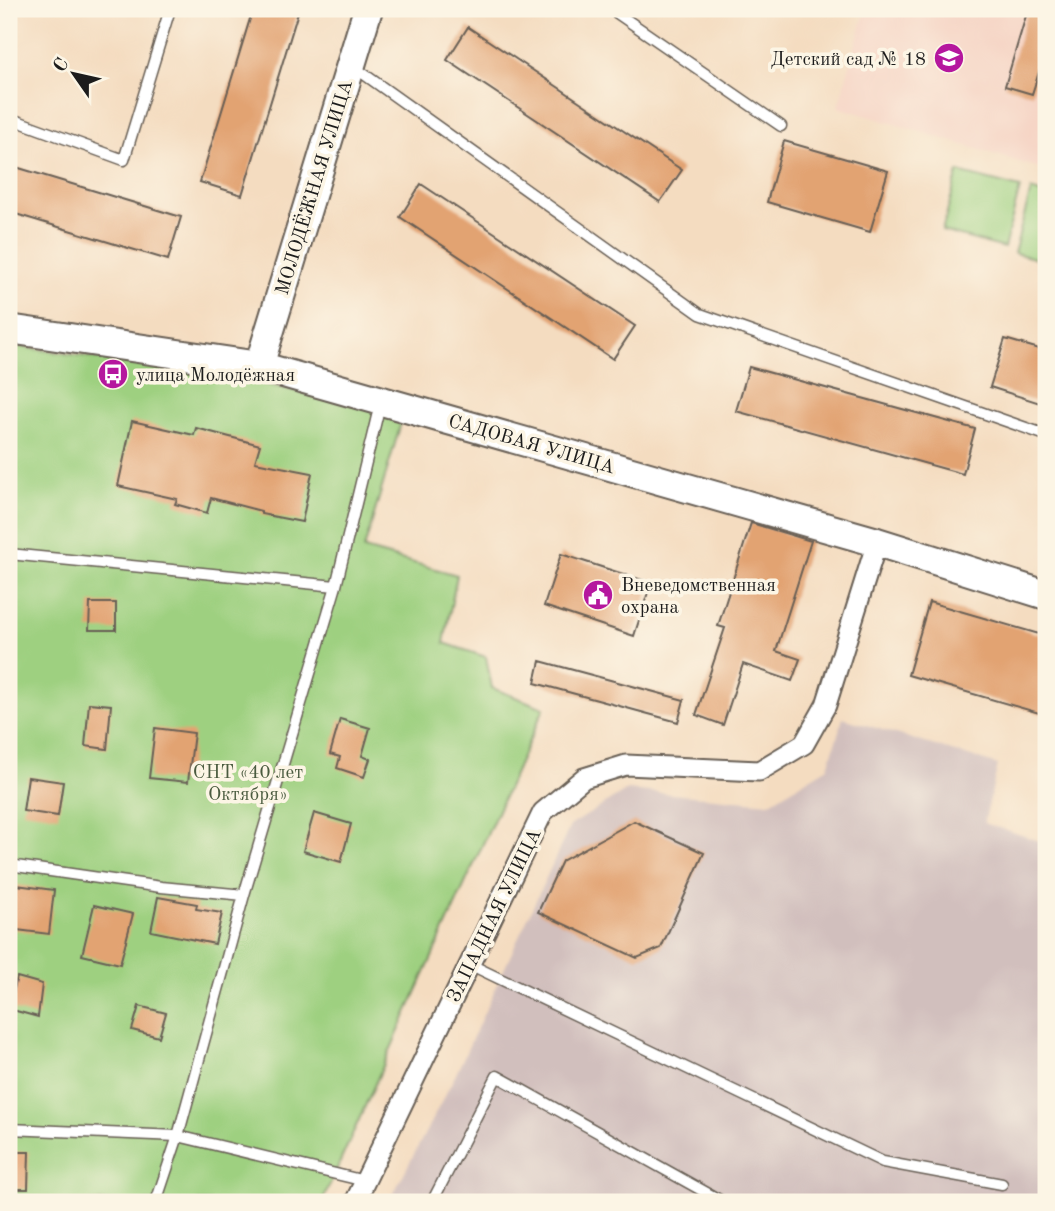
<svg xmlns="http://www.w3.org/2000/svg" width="1055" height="1211" font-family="'Old Standard TT',serif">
  <rect width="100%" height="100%" fill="#fcf5e5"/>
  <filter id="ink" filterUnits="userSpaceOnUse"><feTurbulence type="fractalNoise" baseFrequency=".0143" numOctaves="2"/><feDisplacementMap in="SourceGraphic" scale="14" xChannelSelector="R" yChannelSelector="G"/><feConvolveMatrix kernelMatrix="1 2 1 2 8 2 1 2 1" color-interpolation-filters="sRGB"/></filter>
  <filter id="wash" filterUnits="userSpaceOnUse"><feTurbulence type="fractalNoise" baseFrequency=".00686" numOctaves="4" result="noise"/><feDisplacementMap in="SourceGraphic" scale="28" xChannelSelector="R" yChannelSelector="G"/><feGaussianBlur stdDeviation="1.57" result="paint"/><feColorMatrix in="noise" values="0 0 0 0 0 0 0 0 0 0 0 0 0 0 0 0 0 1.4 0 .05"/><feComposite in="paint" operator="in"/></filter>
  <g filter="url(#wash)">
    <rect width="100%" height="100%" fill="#f4dcc0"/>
    <!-- built -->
    <path fill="#f5d2c2" d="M866 9H1046V170L838 107Z"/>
    <!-- industrial -->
    <path fill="#d1bfbd" d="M843 718 998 765 984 823 1046 843V1202H389L456 1074 570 826 627 790 769 803 828 767Z"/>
    <!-- green -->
    <path fill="#9ed080" stroke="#5d764e" stroke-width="2" d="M958 172 1020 188 1004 248 942 231Z
      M1031 190 1046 195V261L1014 253Z
      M9 345 257 382 403 416 364 549 457 575 444 643 486 657 492 688 544 708 322 1202H9Z"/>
    <g id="blocks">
      <!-- building -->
      <path fill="#e2a372" d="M253 9H299L242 195 200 182Z
        M1028 9H1046V71L1040 69 1032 94 1005 86Z
        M468 27 682 170 660 202 447 60Z
        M784 141 888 171 870 232 767 202Z
        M9 165 181 217 168 260 9 212Z
        M421 184 635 326 613 359 400 217Z
        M1005 339 1046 351V405L990 387Z
        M749 367 975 429 963 474 736 411Z
        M132 421 194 435 196 428 260 445 255 462 312 473 302 522 261 514V511L211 498 207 513 175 504 177 499 118 486Z
        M751 523 811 541 776 651 800 659 792 681 743 664 723 725 696 715 725 628 718 626Z
        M561 554 651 583 634 636 544 606Z
        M929 602 1046 636V715L908 675Z
        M90 603H116V630H89Z
        M540 661 684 700 678 722 535 683Z
        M89 703 111 705 107 749 85 746Z
        M340 719 370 728 362 756 370 759 364 777 337 768 340 757 330 754Z
        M155 728 194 733 188 782 149 778Z
        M28 777 63 782 58 816 23 811Z
        M314 813 351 824 341 862 303 851Z
        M634 821 704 853 661 948 637 958 538 912 562 861Z
        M9 884 54 890 49 934 9 929Z
        M158 897 197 904 196 909 222 913 215 944 151 931Z
        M94 905 133 914 120 964 82 955Z
        M17 977 42 984 38 1017 9 1009Z
        M139 1006 166 1013 159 1037 132 1030Z
        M11 1152H29L28 1189H9Z"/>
    </g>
  </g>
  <g filter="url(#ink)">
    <use href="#blocks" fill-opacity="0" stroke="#685f55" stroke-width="2"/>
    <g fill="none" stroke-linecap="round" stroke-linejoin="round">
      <!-- lane casing -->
      <g stroke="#685f55" stroke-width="13">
        <path id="lane" d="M611 9 781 126
          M354 67 700 314 1046 435
          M9 118 124 160 170 9
          M9 554 336 586
          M9 865 161 887 244 895
          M469 964 883 1162 1002 1184
          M9 1129 178 1136 365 1181
          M156 1202 178 1136 244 895 336 586 380 404
          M432 1202 497 1076 723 1202"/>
      </g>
      <!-- street casing -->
      <g stroke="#685f55" stroke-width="23">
        <path id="street" d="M355 1202 543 812 584 778 626 765 759 771 804 744 826 705 877 542"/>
      </g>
      <!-- secondary casing -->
      <g stroke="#685f55" stroke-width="32">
        <path id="secondary" d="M9 329 259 366 877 542 1046 595
          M259 366 368 9"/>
      </g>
      <!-- lane -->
      <use href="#lane" stroke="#fff" stroke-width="10"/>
      <!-- street -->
      <use href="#street" stroke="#fff" stroke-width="19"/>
      <!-- secondary -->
      <use href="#secondary" stroke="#fff" stroke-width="28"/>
    </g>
  </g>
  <!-- icons -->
  <defs>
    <g id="school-disc" transform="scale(1.575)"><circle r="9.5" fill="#b5179e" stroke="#fcf5e5"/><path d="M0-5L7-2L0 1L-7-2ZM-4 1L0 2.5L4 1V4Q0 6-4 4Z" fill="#fff"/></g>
    <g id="bus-disc" transform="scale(1.575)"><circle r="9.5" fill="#b5179e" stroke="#fcf5e5"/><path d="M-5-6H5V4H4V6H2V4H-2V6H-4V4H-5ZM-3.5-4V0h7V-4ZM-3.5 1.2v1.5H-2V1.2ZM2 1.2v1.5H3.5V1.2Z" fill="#fff"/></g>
    <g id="civic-disc" transform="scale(1.575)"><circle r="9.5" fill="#b5179e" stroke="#fcf5e5"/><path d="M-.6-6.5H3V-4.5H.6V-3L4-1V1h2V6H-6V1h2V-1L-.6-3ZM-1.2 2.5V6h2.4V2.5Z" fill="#fff"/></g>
  </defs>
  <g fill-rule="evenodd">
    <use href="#school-disc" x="949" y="58"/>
    <use href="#bus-disc" x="113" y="374"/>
    <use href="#civic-disc" x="598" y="595"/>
  </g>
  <g text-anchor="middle" stroke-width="7" stroke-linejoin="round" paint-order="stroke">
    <!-- poi labels -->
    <g font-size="19" fill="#1c1c1c" stroke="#fcf5e5" text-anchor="start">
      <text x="926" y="65" text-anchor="end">Детский сад № 18</text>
      <text x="136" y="381">улица Молодёжная</text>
      <text x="621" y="591">Вневедомственная<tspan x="621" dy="22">охрана</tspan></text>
    </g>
    <!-- street labels -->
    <g font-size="19" fill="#1c1c1c" stroke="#fcf5e5">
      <text transform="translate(313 187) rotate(-73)" y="7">МОЛОДЁЖНАЯ УЛИЦА</text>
      <text transform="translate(532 443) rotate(16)" y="7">САДОВАЯ УЛИЦА</text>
      <text transform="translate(493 915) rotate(-64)" y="7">ЗАПАДНАЯ УЛИЦА</text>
    </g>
    <!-- park labels -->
    <g font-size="19" fill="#4a5b3f" stroke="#fcf5e5">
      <text x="248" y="778">СНТ «40 лет<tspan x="248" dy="22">Октября»</tspan></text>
    </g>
  </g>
  <!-- margin -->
  <rect width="1055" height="1211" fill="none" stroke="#fcf5e5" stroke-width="35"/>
  <!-- north arrow -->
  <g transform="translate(74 74) rotate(304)" stroke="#fcf5e5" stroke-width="5" paint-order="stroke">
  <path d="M0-5L12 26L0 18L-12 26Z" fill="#1c1c1c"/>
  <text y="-10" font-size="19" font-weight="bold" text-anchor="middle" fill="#1c1c1c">С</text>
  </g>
</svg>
